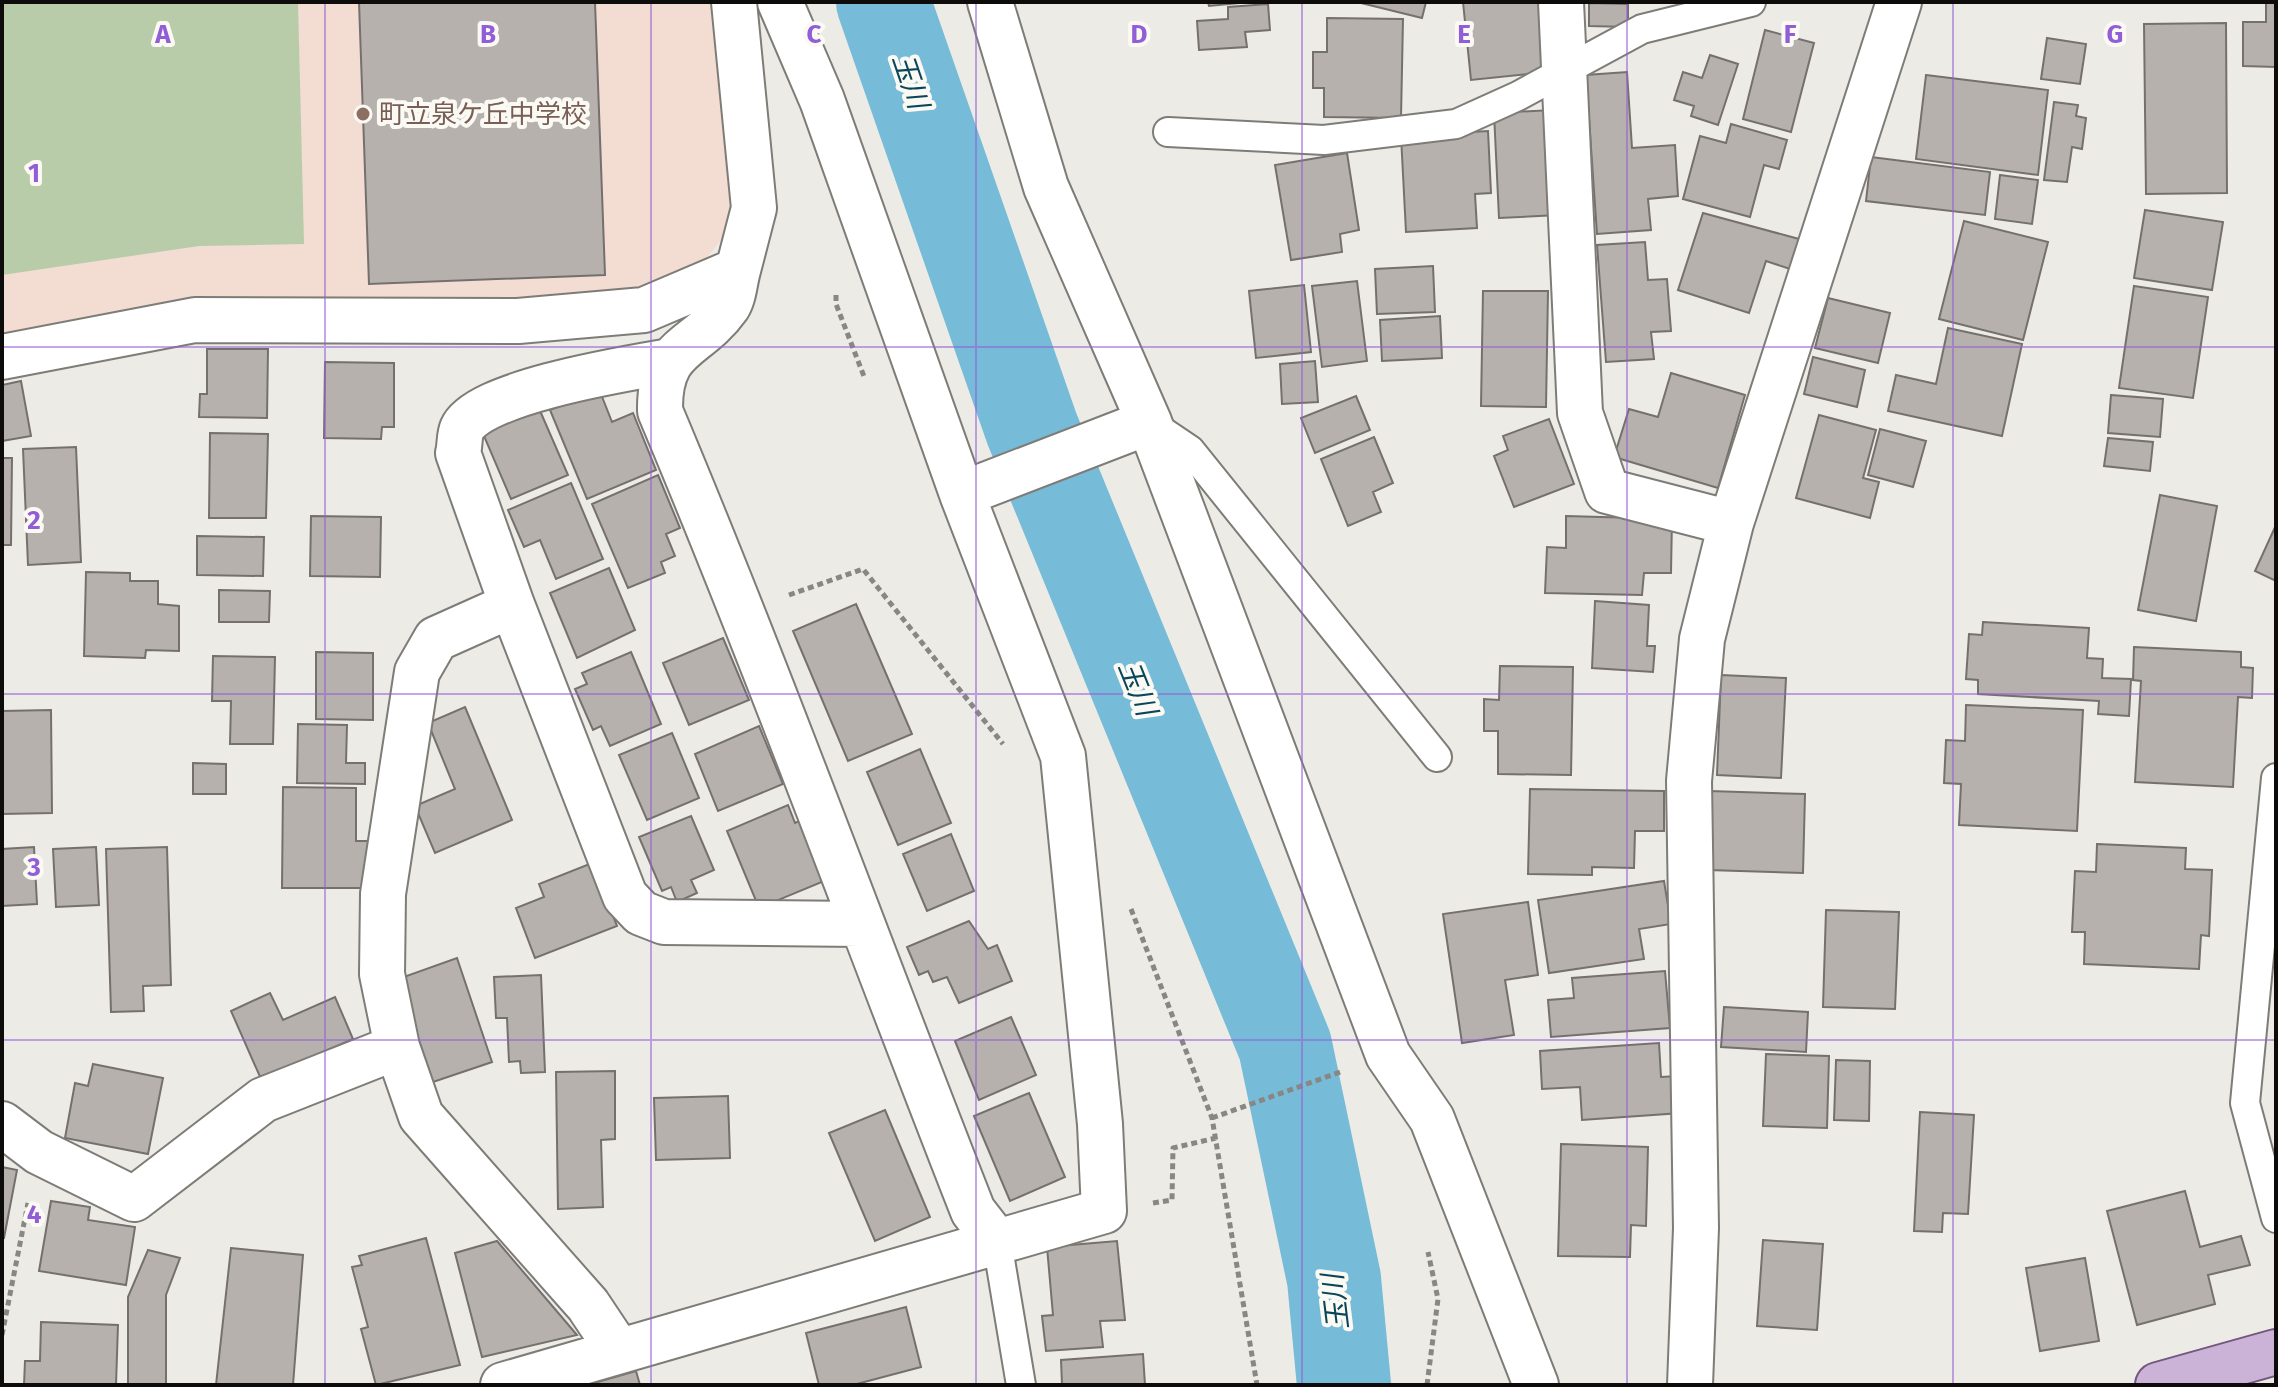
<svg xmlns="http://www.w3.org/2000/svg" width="2278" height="1387" font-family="'Fira Sans','Noto Sans JP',sans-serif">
  <rect width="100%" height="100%" fill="#edebe6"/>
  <!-- education -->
  <path fill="#f3dcd1" d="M2 2H716L732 227 699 267 581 304 203 305 2 334Z"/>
  <!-- green -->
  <path fill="#b8cca9" d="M2 2H298L304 244 199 246 2 275Z"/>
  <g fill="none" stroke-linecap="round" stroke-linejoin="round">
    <!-- river -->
    <path stroke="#76bbd7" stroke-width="94" d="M883 2 1032 429 1285 1046 1334 1279 1344 1385"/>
  </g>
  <!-- building -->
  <path fill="#b7b1ae" stroke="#75706e" stroke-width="2" d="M359 2H595L605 275 369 284Z
    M1208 2H1250L1209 6Z
    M1357 2H1426L1422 18Z
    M1463 2H1542L1549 72 1471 80Z
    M2266 2H2276V67L2243 66V22H2266Z
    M1589 3 1628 4V27L1589 26Z
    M1268 4 1270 30 1245 32 1247 47 1199 50 1197 21 1228 19V7Z
    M1327 18 1403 19 1401 118 1324 117V88H1313V52H1327Z
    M2226 23 2227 193 2146 194 2144 24Z
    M1765 30 1814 43 1791 132 1743 119Z
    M2047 38 2086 44 2080 84 2041 79Z
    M1710 55 1738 64 1718 125 1691 116 1694 106 1674 100 1683 72 1702 78Z
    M1627 72 1632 148 1675 145 1678 196 1648 199 1651 230 1597 234 1586 75Z
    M1926 75 2048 90 2038 175 1916 159Z
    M2054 102 2078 105 2076 116 2086 118 2082 149 2072 147 2067 182 2044 180Z
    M1553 110 1558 215 1499 218 1494 113Z
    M1731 124 1787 140 1779 169 1764 165 1750 217 1683 199 1700 136 1726 143Z
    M1488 131 1491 193 1475 194 1477 228 1406 232 1401 136Z
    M1347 153 1359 230 1340 234 1342 252 1291 260 1275 165Z
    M1871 157 1990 172 1985 215 1866 201Z
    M2000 175 2038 180 2032 224 1995 219Z
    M2145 210 2223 222 2212 290 2134 278Z
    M1703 213 1799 239 1790 269 1766 261 1749 313 1678 290Z
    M1964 221 2048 242 2023 340 1939 319Z
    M1645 242 1648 280 1667 279 1671 331 1651 332 1654 359 1606 362 1597 245Z
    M1433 266 1435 312 1377 314 1375 269Z
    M1357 281 1367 361 1322 367 1312 286Z
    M1304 285 1311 352 1256 358 1249 291Z
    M2134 286 2208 297 2193 398 2119 388Z
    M1483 291H1548L1546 407 1481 406Z
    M1828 298 1890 313 1878 363 1815 348Z
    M1440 316 1442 358 1382 361 1380 320Z
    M1948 328 2022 344 2002 436 1888 411 1896 375 1936 384Z
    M207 349H268L267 418 199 417 200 394H207Z
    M1813 357 1865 370 1857 407 1804 394Z
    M1315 361 1318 402 1282 404 1280 364Z
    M325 362 394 363V427H382L381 439 324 438Z
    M1671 373 1745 395 1718 488 1614 457 1629 409 1658 417Z
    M21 381 31 436 2 441V385Z
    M599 389 612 422 633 413 656 470 587 499 550 410Z
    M2111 395 2163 399 2160 437 2108 433Z
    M1356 396 1370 430 1315 453 1301 418Z
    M534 397 568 475 511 499 481 429Z
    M1819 415 1876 430 1863 478 1879 482 1870 518 1796 498Z
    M1549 419 1574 484 1514 507 1494 456 1508 450 1503 436Z
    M1880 429 1926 441 1913 487 1868 475Z
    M210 433 268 434 266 518H209Z
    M1374 437 1393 483 1373 492 1381 512 1348 526 1321 459Z
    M2108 438 2153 442 2150 471 2104 466Z
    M76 447 81 562 28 565 23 449Z
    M2 458H12L11 545H2Z
    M658 475 680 528 666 534 675 556 661 562 665 573 628 588 592 504Z
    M571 483 603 559 556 579 540 540 524 547 508 510Z
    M2160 495 2217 506 2196 621 2138 610Z
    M311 516 381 517 380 577 310 576Z
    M1566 516 1672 519 1671 573H1644L1642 595 1545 593 1547 547 1566 548Z
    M2276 525V581L2255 571Z
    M197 536 264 537 263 576 197 575Z
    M609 568 635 630 577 658 550 593Z
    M86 572 130 573V581H158V604L179 606V651L146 650 145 658 84 656Z
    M219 590 270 591 269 622H219Z
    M1595 601 1649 605 1647 646H1655L1653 672 1592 668Z
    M856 604 912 734 848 761 793 631Z
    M1983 622 2089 628 2087 658 2103 659 2102 678 2131 679 2129 716 2098 714 2099 701 1978 694V680L1966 679 1969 634 1982 635Z
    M723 638 749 700 689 725 663 663Z
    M2134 647 2241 652V667L2253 668 2252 698 2238 697 2233 787 2135 782 2141 681 2133 680Z
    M316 652 373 653V720L316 719Z
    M631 652 661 724 610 746 601 726 593 730 575 689 587 684 582 673Z
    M213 656 275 657 273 744H230L231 701H212Z
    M1500 666 1573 667 1571 775 1498 774V731H1484V699L1499 700Z
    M1721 675 1786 678 1781 778 1717 775Z
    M1966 705 2083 710 2077 831 1959 825 1961 784 1944 783 1946 740 1965 741Z
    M465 707 512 820 435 853 415 806 455 789 428 723Z
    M51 710 52 813 2 814V711Z
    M298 724 347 725 346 763H365V784L297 783Z
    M759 726 783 784 718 811 695 754Z
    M672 733 699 798 647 820 619 755Z
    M920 749 951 823 898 845 867 772Z
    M193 763 226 764V794H193Z
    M283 787 356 788V841H369L368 888H282Z
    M1530 789 1664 791V831H1635L1634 868 1592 867V875L1528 874Z
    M1709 791 1805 794 1803 873 1708 870Z
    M788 805 795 823 804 819 829 879 759 908 727 831Z
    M691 816 714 870 691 880 697 893 677 902 671 887 662 891 639 837Z
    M951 834 974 891 927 911 903 854Z
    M2097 844 2186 848 2185 869 2212 870 2209 936 2201 935 2199 969 2084 964 2085 932H2072L2075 871 2096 872Z
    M34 847 37 904 2 906V849Z
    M96 847 99 905 56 907 53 849Z
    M167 847 171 985 143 986 144 1011 111 1012 106 849Z
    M592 863 617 926 535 958 516 908 544 897 539 884Z
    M1664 881 1671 924 1639 929 1644 959 1549 973 1538 900Z
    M1528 902 1538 975 1505 980 1514 1035 1462 1043 1443 914Z
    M1826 910 1899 912 1895 1009 1823 1007Z
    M969 921 988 949 997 945 1012 981 959 1003 947 977 933 982 928 971 919 975 907 947Z
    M457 958 492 1062 433 1082 398 979Z
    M1665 971 1670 1028 1551 1037 1548 1000 1574 998 1572 978Z
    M541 975 545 1072 521 1073 520 1061 509 1062 507 1018H496L494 977Z
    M270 993 283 1020 335 997 353 1039 261 1079 231 1011Z
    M1724 1007 1808 1012 1806 1052 1721 1047Z
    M1011 1017 1036 1075 979 1100 955 1041Z
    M1659 1043 1661 1077 1678 1076 1681 1113 1582 1120 1580 1087 1542 1089 1540 1051Z
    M1766 1054 1829 1056 1827 1128 1763 1126Z
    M1836 1060 1870 1061 1869 1121 1834 1120Z
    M93 1064 163 1078 148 1154 65 1138 75 1083 88 1086Z
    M615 1071V1139L601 1140 603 1207 558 1209 556 1072Z
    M1029 1093 1065 1177 1010 1201 974 1116Z
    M728 1096 730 1158 656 1160 654 1098Z
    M885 1110 930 1217 875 1241 829 1133Z
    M1920 1112 1974 1115 1968 1214 1943 1213 1942 1232 1914 1231Z
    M1561 1144 1648 1147 1646 1226 1631 1225 1630 1257 1558 1256Z
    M2 1167 17 1170 4 1238H2Z
    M2185 1191 2200 1247 2241 1236 2250 1265 2208 1275 2215 1304 2137 1325 2107 1211Z
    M51 1201 90 1207 88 1220 135 1227 126 1285 39 1271Z
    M426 1238 460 1365 376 1385 361 1329 368 1327 352 1267 362 1265 359 1256Z
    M1763 1240 1823 1244 1817 1330 1757 1326Z
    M497 1241 577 1335 482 1357 455 1253Z
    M1117 1241 1125 1320 1100 1321 1103 1347 1046 1351 1042 1316 1053 1315 1047 1247Z
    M231 1248 303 1255 293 1385H216Z
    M148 1250 180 1258 166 1295V1385H128V1297Z
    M2085 1258 2099 1341 2040 1351 2026 1268Z
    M906 1307 921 1367 853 1385H819L806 1333Z
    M41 1322 118 1325 116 1385H24L25 1361H40Z
    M1143 1354 1145 1385H1062L1061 1360Z
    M636 1371 640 1385H587Z"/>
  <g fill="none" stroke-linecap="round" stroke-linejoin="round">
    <!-- lane casing -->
    <g stroke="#7e7c77" stroke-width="32">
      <path id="lane" d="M1168 132 1324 140 1456 124 1518 96 1642 29 1751 2
        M1150 423 1190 450 1437 757
        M2276 778 2245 1103 2276 1218
        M997 1242 1021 1385"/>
    </g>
    <!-- street casing -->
    <g stroke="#7e7c77" stroke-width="48">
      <path id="street" d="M990 2 1046 187 1149 422 1388 1055 1432 1119 1536 1385
        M1561 2 1580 413 1607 491 1731 523
        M738 270C735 280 734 297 728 306 696 351 659 343 660 411 771 675 868 944 973 1211L997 1242
        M2 357 195 320 518 321 644 310 738 270 754 208 734 2
        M670 361C630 368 478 392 462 429 459 436 460 446 458 453L512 605 625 896 641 913 664 922 860 924
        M962 494 1149 422
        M397 1047 382 974 383 894 417 672 436 639 512 605
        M2 1124 39 1152 134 1199 263 1100 397 1047 421 1116 588 1305 618 1350
        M503 1385 1104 1211 1100 1124 1063 756 962 494 822 100 780 2
        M1690 1385 1696 1228 1689 781 1702 639 1731 523 1899 2"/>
    </g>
    <!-- primary casing -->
    <g stroke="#72577e" stroke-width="48">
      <path id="primary" d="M2158 1385 2276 1352"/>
    </g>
    <!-- path -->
    <path stroke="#898784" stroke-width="5" stroke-dasharray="6 4" stroke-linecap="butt" d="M836 295V304L865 379
      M789 595 863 569 1003 744
      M1131 909 1212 1118 1257 1385
      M1212 1118 1343 1071
      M1153 1203 1172 1200 1173 1148 1216 1138
      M2 1335 28 1203
      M1427 1385 1438 1299 1428 1252"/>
    <!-- lane -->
    <use href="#lane" stroke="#fff" stroke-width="28"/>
    <!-- street -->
    <use href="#street" stroke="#fff" stroke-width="44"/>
    <!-- primary -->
    <use href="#primary" stroke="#cbb3d7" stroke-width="44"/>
  </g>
  <!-- grid -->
  <path fill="none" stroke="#915ed7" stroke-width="2" stroke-opacity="0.55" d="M325 2V1385M651 2V1385M976 2V1385M1302 2V1385M1627 2V1385M1953 2V1385M2 347H2276M2 694H2276M2 1040H2276"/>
  <!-- markers -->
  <circle fill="#8d6e63" stroke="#fbf9f3" stroke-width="3" cx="363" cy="114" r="8"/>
  <g text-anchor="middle" stroke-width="8" stroke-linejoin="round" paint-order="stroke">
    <!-- education labels -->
    <g font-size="26" fill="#785e54" stroke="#fbf9f3" text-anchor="start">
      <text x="379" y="123">町立泉ケ丘中学校</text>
    </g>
    <!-- water labels -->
    <g font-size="28" font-style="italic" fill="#08465a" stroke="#fbf9f3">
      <text transform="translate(911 81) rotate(71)" y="10">玉川</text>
      <text transform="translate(1138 688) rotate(68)" y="10">玉川</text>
      <text transform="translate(1335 1302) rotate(-97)" y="10">玉川</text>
    </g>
  </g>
  <g font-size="26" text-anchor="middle" font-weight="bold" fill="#915ed7" stroke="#fbf9f3" stroke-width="8" stroke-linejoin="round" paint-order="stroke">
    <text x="163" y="43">A</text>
    <text x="488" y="43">B</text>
    <text x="814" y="43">C</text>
    <text x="1139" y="43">D</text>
    <text x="1464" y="43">E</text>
    <text x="1790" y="43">F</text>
    <text x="2115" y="43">G</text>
    <text x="34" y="182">1</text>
    <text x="34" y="529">2</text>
    <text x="34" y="876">3</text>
    <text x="34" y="1223">4</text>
  </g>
  <!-- border -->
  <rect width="2278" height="1387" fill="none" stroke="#0d0c0a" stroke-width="8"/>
</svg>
